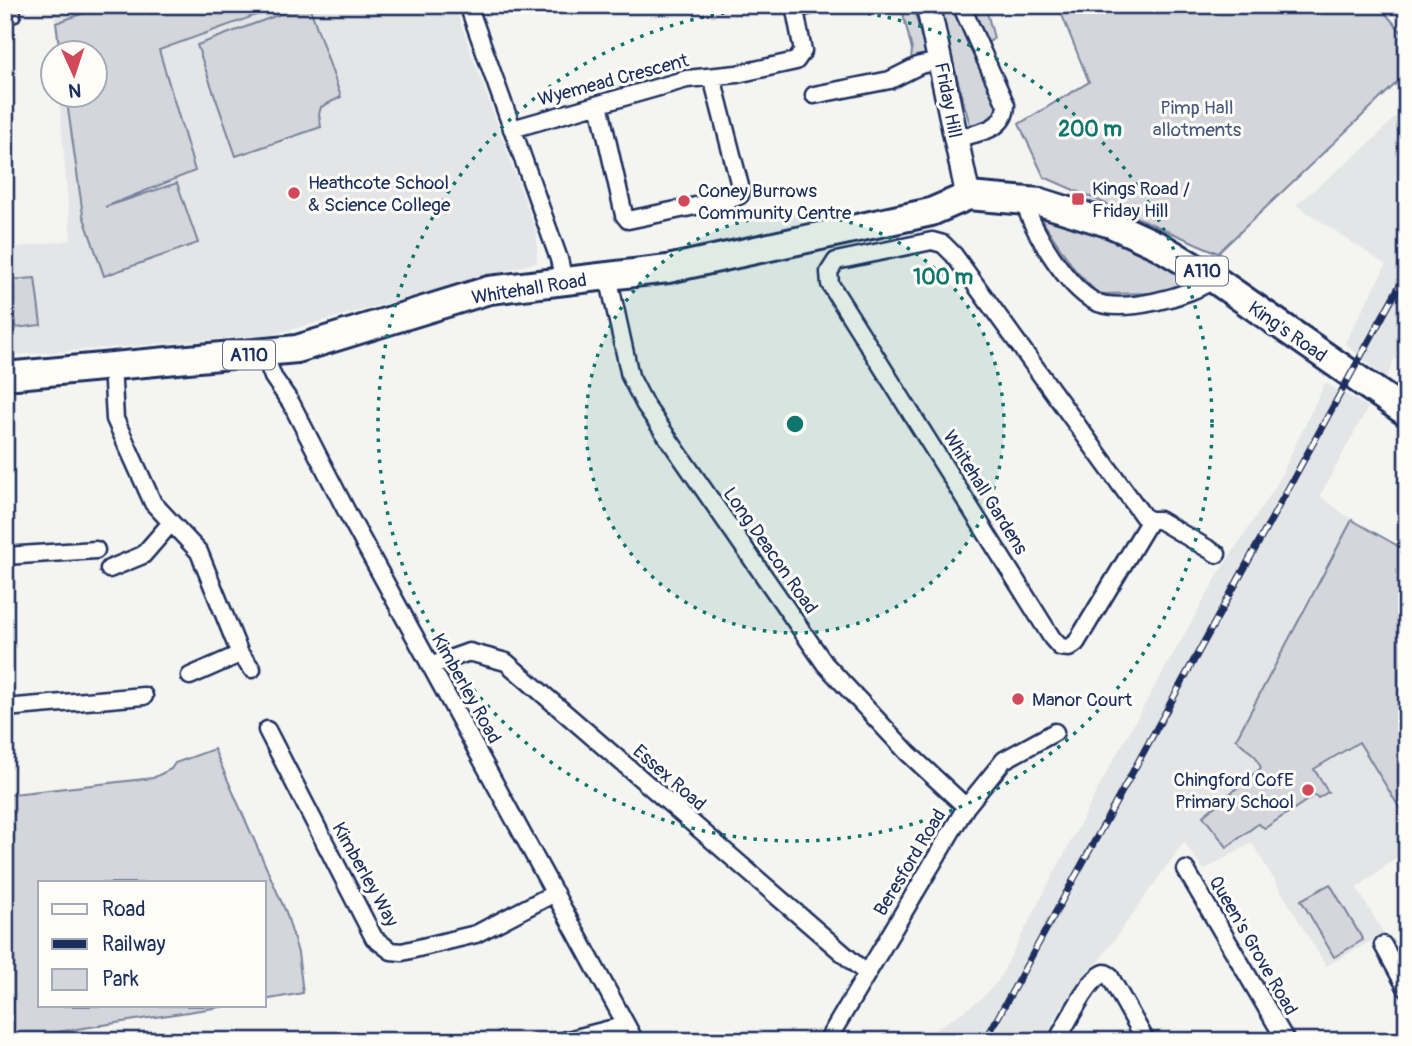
<svg xmlns="http://www.w3.org/2000/svg" width="1412" height="1046" font-family="Pangolin,sans-serif">
  <rect width="100%" height="100%" fill="#f4f4f1"/>
  <filter id="ink" filterUnits="userSpaceOnUse"><feTurbulence type="fractalNoise" baseFrequency=".0143" numOctaves="2"/><feDisplacementMap in="SourceGraphic" scale="14" xChannelSelector="R" yChannelSelector="G"/><feConvolveMatrix kernelMatrix="1 2 1 2 8 2 1 2 1" color-interpolation-filters="sRGB"/></filter>
  <g filter="url(#ink)">
    <!-- built -->
    <path fill="#e4e5e6" d="M50 5H454L537 234V262L271 335 5 356V249L71 240 59 95 94 94V52H57L56 23Z
      M1407 105V327L1386 380 1345 343 1386 265 1296 205 1370 143Z
      M1325 383 1368 407 1320 496 1352 520 1298 617 1407 683V849L1357 888 1384 934 1326 966 1252 843 1204 870 1184 842 1074 996 1070 994 1052 1023 1056 1028 1049 1041H925L923 1038 980 1000 998 981 1110 766 1222 568 1276 486Z"/>
    <!-- green -->
    <path fill="#d4d6db" stroke="#78829c" stroke-width="2" d="M106 5H284L159 50 195 171 105 207 177 183 198 243 104 276 83 215 66 95 94 94V52H60L56 23Z
      M305 5H309L341 97 321 107 319 114 321 127 236 156 197 45Z
      M901 5H913L929 66 910 69 912 50Z
      M937 5H955L1001 95 995 123 970 125Z
      M971 5H985L994 38 985 45Z
      M1058 5H1378L1407 38V73L1218 253 1044 177 1019 124 1089 82Z
      M1037 213C1094 227 1147 249 1198 279L1157 293 1098 294 1075 270Z
      M35 278 41 325 16 328 10 280Z
      M1352 520 1407 551V820L1359 742 1314 769 1328 792 1318 798 1315 795 1265 828 1258 824 1227 847 1203 816 1261 768 1256 757 1236 739Z
      M214 749 286 912 298 953 303 993 264 1000V883H40V1006H227L5 1040V795L153 778 171 769 175 763Z
      M1330 884 1363 940 1334 957 1301 900Z"/>
    <g fill="none" stroke-linecap="round" stroke-linejoin="round">
      <!-- minor casing -->
      <g stroke="#1b2f5e" stroke-width="21">
        <path id="minor" d="M468 5 559 259 564 281
          M794 9 812 5
          M5 15 12 14
          M814 95 890 80 920 65 941 61
          M599 104 624 215 628 220 734 198 740 195 741 190 712 77
          M512 129 687 79 737 74 796 61 803 51 794 5
          M957 138C977 133 1005 131 1006 105L961 5
          M1024 200C1031 229 1067 287 1094 301 1119 315 1192 296 1214 279
          M608 276 630 376 645 405 825 664 908 753 966 807
          M264 353 273 377 291 403 348 514 635 1041
          M112 365 115 419 153 503 199 552 240 654 252 669
          M1150 520 1076 643 1069 648 1060 647 1052 638 830 284 829 272 836 261 932 241 943 244 954 255 1143 516 1150 520H1159L1217 554
          M5 556 96 550
          M109 569 143 555 170 524
          M430 666 469 652 506 662 867 974
          M190 676 240 654
          M5 708 144 696
          M267 730 374 938 391 951 402 952 476 934 555 893
          M1186 870 1286 1041
          M1383 945 1407 989
          M564 1041 626 1025
          M827 1041 966 807 1004 760 1055 732
          M1057 1041C1066 1025 1089 977 1105 973L1109 975 1146 1041"/>
      </g>
      <!-- secondary casing -->
      <g stroke="#1b2f5e" stroke-width="28">
        <path id="secondary" d="M928 5 968 196"/>
      </g>
      <!-- primary casing -->
      <g stroke="#1b2f5e" stroke-width="32">
        <path id="primary" d="M5 376 297 349 489 290 668 269 931 212 968 196 1040 202 1111 224 1159 246 1214 279 1407 413"/>
      </g>
      <!-- minor -->
      <use href="#minor" stroke="#fdfcf7" stroke-width="16"/>
      <!-- secondary -->
      <use href="#secondary" stroke="#fdfcf7" stroke-width="23"/>
      <!-- primary -->
      <use href="#primary" stroke="#fdfcf7" stroke-width="26"/>
      <!-- rail casing -->
      <g stroke="#1b2f5e" stroke-width="7">
        <path id="rail" d="M985 1041 1407 272"/>
      </g>
      <!-- rail -->
      <use href="#rail" stroke="#fdfcf7" stroke-width="4.5" stroke-dasharray="13" stroke-linecap="butt"/>
    </g>
  </g>
  <!-- distance rings -->
  <circle cx="795" cy="424" r="209" fill="#0f766e" fill-opacity=".12"/>
  <g fill="none" stroke="#0f766e" stroke-width="3.5" stroke-dasharray="3.5 7">
    <circle cx="795" cy="424" r="209"/>
    <circle cx="795" cy="424" r="417"/>
  </g>
  <!-- markers -->
  <g fill="#d1495b" stroke="#fdfcf7" stroke-width="2.5">
    <circle cx="294" cy="193" r="7"/>
    <rect x="1071" y="192" width="14" height="14" rx="3.5"/>
    <circle cx="684" cy="201" r="7"/>
    <circle cx="1018" cy="699" r="7"/>
    <circle cx="1308" cy="790" r="7"/>
  </g>
  <g text-anchor="middle" stroke-width="6" stroke-linejoin="round" paint-order="stroke">
    <!-- shield labels -->
    <g fill="#fdfcf7" stroke="#5f6c8c" stroke-width="2">
      <rect x="1176" y="256.5" width="52" height="29" rx="5"/>
      <rect x="223" y="340.5" width="52" height="29" rx="5"/>
    </g>
    <g font-size="18" font-weight="bold" fill="#1b2f5e">
      <text x="1202" y="277">A110</text>
      <text x="249" y="361">A110</text>
    </g>
    <!-- street labels -->
    <g font-size="19" fill="#1b2f5e" stroke="#fdfcf7">
      <text transform="translate(613 79) rotate(-15)" y="7">Wyemead Crescent</text>
      <text transform="translate(949 100) rotate(79)" y="7">Friday Hill</text>
      <text transform="translate(529 288) rotate(-9)" y="7">Whitehall Road</text>
      <text transform="translate(1288 331) rotate(35)" y="7">King's Road</text>
      <text transform="translate(986 492) rotate(58)" y="7">Whitehall Gardens</text>
      <text transform="translate(771 550) rotate(55)" y="7">Long Deacon Road</text>
      <text transform="translate(467 688) rotate(61)" y="7">Kimberley Road</text>
      <text transform="translate(670 777) rotate(41)" y="7">Essex Road</text>
      <text transform="translate(909 862) rotate(-59)" y="7">Beresford Road</text>
      <text transform="translate(366 874) rotate(61)" y="7">Kimberley Way</text>
      <text transform="translate(1254 945) rotate(60)" y="7">Queen's Grove Road</text>
    </g>
    <!-- park labels -->
    <g font-size="19" fill="#49597d" stroke="#fdfcf7">
      <text x="1197" y="114">Pimp Hall<tspan x="1197" dy="22">allotments</tspan></text>
    </g>
    <!-- poi labels -->
    <g font-size="19" fill="#1b2f5e" stroke="#fdfcf7" text-anchor="start">
      <text x="308" y="189">Heathcote School<tspan x="308" dy="22">&amp; Science College</tspan></text>
      <text x="1092" y="195">Kings Road /<tspan x="1092" dy="22">Friday Hill</tspan></text>
      <text x="698" y="197">Coney Burrows<tspan x="698" dy="22">Community Centre</tspan></text>
      <text x="1032" y="706">Manor Court</text>
      <text x="1294" y="786" text-anchor="end">Chingford CofE<tspan x="1294" dy="22">Primary School</tspan></text>
    </g>
  </g>
  <circle cx="795" cy="424" r="10" fill="#0f766e" stroke="#fdfcf7" stroke-width="3.5"/>
  <g font-size="21" text-anchor="middle" font-weight="bold" fill="#0f766e" stroke="#fdfcf7" stroke-width="6" stroke-linejoin="round" paint-order="stroke">
    <text x="1090" y="136">200 m</text>
    <text x="943" y="284">100 m</text>
  </g>
  <!-- margin -->
  <rect width="1412" height="1046" fill="none" stroke="#fdfcf7" stroke-width="28"/>
  <rect x="14" y="14" width="1384" height="1018" fill="none" stroke="#1b2f5e" stroke-width="2.5" filter="url(#ink)"/>
  <!-- legend -->
  <rect x="38" y="881" width="228" height="126" fill="#fdfcf7" stroke="#a3aaba" stroke-width="2"/>
  <rect x="52" y="904" width="35" height="10" fill="#fdfcf7" stroke="#a3aaba" stroke-width="2"/>
  <text x="102" y="916" font-size="21" fill="#1b2f5e">Road</text>
  <rect x="52" y="939" width="35" height="10" fill="#1b2f5e" stroke="#a3aaba" stroke-width="2"/>
  <text x="102" y="951" font-size="21" fill="#1b2f5e">Railway</text>
  <rect x="52" y="969" width="35" height="21" fill="#d4d6db" stroke="#a3aaba" stroke-width="2"/>
  <text x="102" y="986" font-size="21" fill="#1b2f5e">Park</text>
  <!-- north arrow -->
  <g transform="translate(74 74) rotate(177)"><circle r="33" fill="#fdfcf7" stroke="#a3aaba" stroke-width="2"/>
  <path d="M0-5L12 26L0 18L-12 26Z" fill="#d1495b"/>
  <text y="-10" font-size="19" font-weight="bold" text-anchor="middle" fill="#1b2f5e">N</text>
  </g>
</svg>
